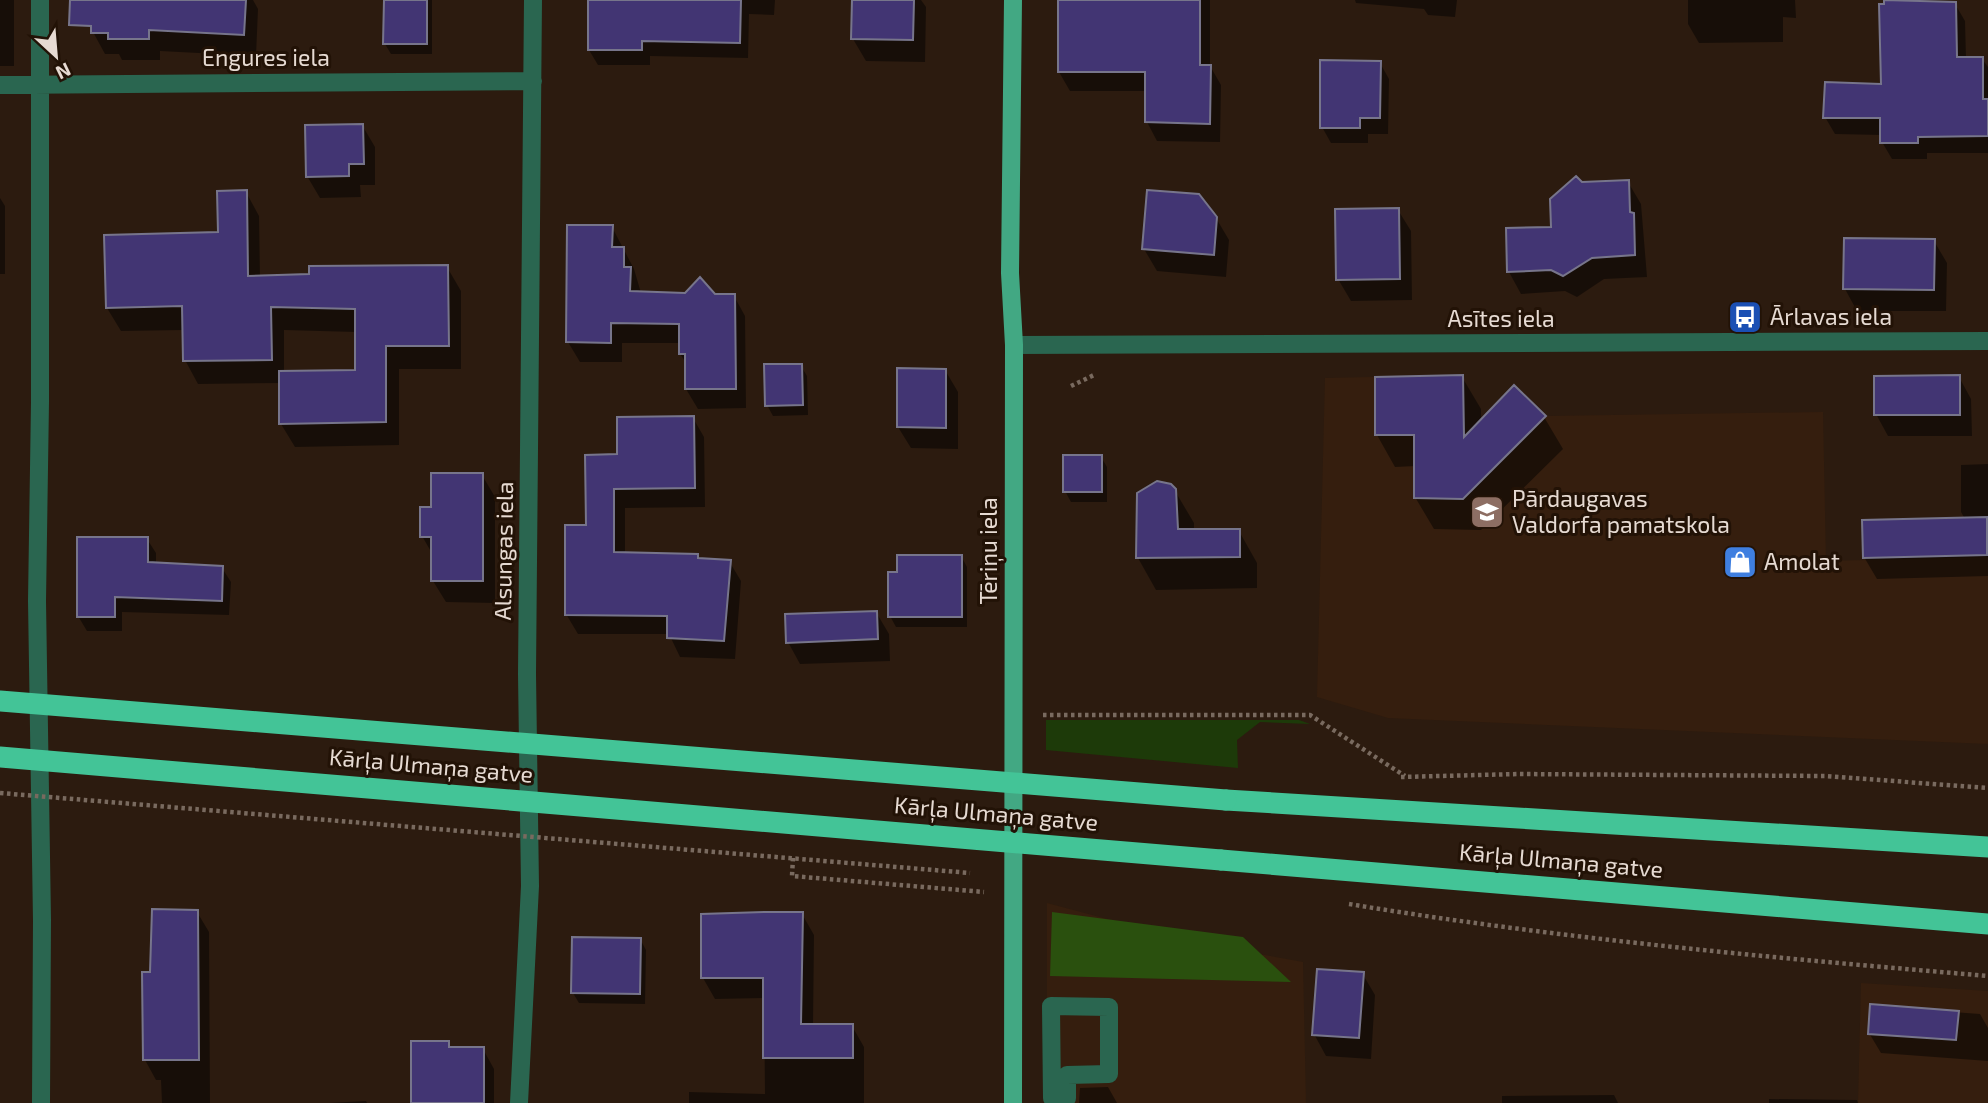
<svg xmlns="http://www.w3.org/2000/svg" width="1988" height="1103" font-family="'Exo 2',sans-serif">
  <rect width="100%" height="100%" fill="#2c1b0f"/>
  <!-- built -->
  <path fill="#351e0e" d="M1463 375 1464 436 1514 385 1546 416 1823 412 1826 561 1988 557V744L1388 718 1317 697 1325 378Z
    M1047 903 1194 942 1303 962 1306 1103H1047Z
    M1861 983 1988 991V1103H1858Z"/>
  <!-- green -->
  <path fill="#1d3a09" d="M1046 720H1299L1310 724 1260 722 1237 740 1238 768 1046 750Z"/>
  <!-- forest -->
  <path fill="#2a500e" d="M1052 912 1243 937 1291 982 1050 976Z"/>
  <!-- shadow -->
  <path fill="#0007" fill-rule="evenodd" d="M0 0H14V66H0Z
    M92 0H253L258 9 256 56 160 51V60H122L119 54H105L93 32Z
    M385 0H432V54H391L385 44Z
    M590 0H775L774 15 749 14 748 58 650 56V65H598L589 50Z
    M854 0H921L926 7 925 62 866 61 853 39Z
    M1059 0H1210V66L1221 85 1220 142 1157 141 1147 122V91H1070L1059 72Z
    M1355 0H1457L1455 17 1428 15 1424 9 1356 3Z
    M1688 0H1795L1796 18 1783 17V42L1699 43 1688 24Z
    M1886 0H1922V5L1955 4 1965 21 1966 59H1982L1988 67V153H1927V159H1892L1882 142V135L1835 134 1825 117 1882 86Z
    M1380 63 1389 79 1388 134H1368V143H1331L1322 127Z
    M362 125 375 147V185H360L361 197 320 198 307 176Z
    M1628 182 1641 204 1647 277 1604 279 1577 297 1565 291 1521 294 1509 272 1553 229Z
    M246 192 259 216 260 278 447 267 461 291V369H399V445L295 447 281 424V383L198 384 185 360 184 330 121 331 107 308 220 234ZM284 330 356 332 357 372H284Z
    M0 198 5 206V274H0Z
    M1398 210 1411 231 1412 300 1351 301 1338 279Z
    M1216 218 1229 240 1226 277 1157 271 1144 249Z
    M612 227 634 269 641 293 734 296 745 316 746 408 698 409 686 389 687 364 680 354V343H622V362H580L568 342Z
    M1934 241 1947 263 1946 311H1857L1845 289Z
    M801 366 807 376 808 415 773 416 767 405Z
    M945 370 958 392V449L911 448 898 427Z
    M1462 377 1481 409V422L1544 417 1563 449 1481 530 1434 529 1415 497 1416 466 1395 467 1377 435Z
    M1959 377 1971 399 1972 436H1888L1876 414Z
    M693 418 704 437 705 507 625 508V554L697 556 700 560 729 561 741 581 735 659 680 657 669 634H578L566 614 588 527 619 456Z
    M1101 457 1107 467V502H1071L1065 491Z
    M1988 464V576L1877 579 1864 557 1965 519 1961 512V465Z
    M482 475 495 497V603L446 602 433 581V555L422 536 433 508Z
    M1175 491 1194 523V531H1239L1257 563V588L1156 590 1138 558Z
    M147 539 156 553V564L222 568 231 582 229 615 122 612V631H87L78 616Z
    M961 556 967 567V627H896L890 616Z
    M876 612 889 634 890 661 800 664 788 642Z
    M197 912 209 932 210 1103H162L161 1080H156L145 1060 144 974H152Z
    M802 914 814 935 813 1026H852L864 1047V1103H689V1092L765 1094 764 998 715 999 703 978Z
    M640 939 646 950 645 1004 579 1003 573 993Z
    M1362 973 1375 995 1371 1059 1326 1056 1314 1034Z
    M1872 1006 1980 1014 1988 1028V1061L1881 1053 1869 1033Z
    M448 1043 451 1049H483L494 1069V1103H413Z
    M1108 1087 1117 1103H1079L1080 1088Z
    M1614 1095 1618 1103H1502V1096Z
    M1769 1099 1857 1100 1858 1103H1769Z
    M366 1101 367 1103H329Z"/>
  <!-- building -->
  <path fill="#423573" stroke="#77758b" stroke-width="2" d="M70 0H246L244 35 149 30V39H108V33H91V26L69 25Z
    M384 0H427V44H383Z
    M588 0H741L740 43 642 41V50H588Z
    M852 0H914L913 40 851 39Z
    M1058 0H1200V65H1211L1210 124 1145 122V72H1058Z
    M1884 0 1956 2 1957 57H1983V99H1988V136L1918 137V143H1880V118H1823L1825 82 1881 84 1879 4H1884Z
    M1320 60 1381 61 1380 118H1360V128H1320Z
    M363 124 364 164H349V176L306 177 305 125Z
    M1576 176 1582 182 1629 180 1630 212 1634 213 1635 255 1592 258 1563 276 1551 270 1507 272 1506 228 1551 227 1550 199Z
    M247 190 248 276 309 274V266L448 265 449 346H386V422L279 424V371L355 370V309L271 307 272 360 183 361 182 306 106 308 104 235 218 232 217 191Z
    M1147 190 1199 194 1217 217 1214 255 1142 249Z
    M1399 208 1400 279 1336 280 1335 209Z
    M567 225H613L612 247H624V267H631L630 291 685 293 700 277 715 294H735L736 389H685V354H679V324L611 323V343L566 342Z
    M1844 238 1935 239 1934 290 1843 289Z
    M764 364H802L803 405 765 406Z
    M897 368 946 369V428L897 427Z
    M1463 375 1464 437 1514 385 1546 416 1463 499 1414 498V435H1375V377Z
    M1960 375V415H1874V376Z
    M694 416 695 488 614 489V552L698 554V558L731 560 724 641 667 638V616L565 615V525H586L585 455 617 454V417Z
    M1063 455H1102V492H1063Z
    M431 473H483V581H431V537H420V507H431Z
    M1157 481 1171 484 1176 489 1178 529H1240V557L1136 558 1137 493Z
    M1987 517V555L1863 558 1862 520Z
    M77 537H148V562L223 566 222 601 115 597V617H77Z
    M897 555H962V617H888V572H897Z
    M877 611 878 639 786 643 785 614Z
    M152 909 198 910 199 1060H143L142 972H150Z
    M766 912H803L801 1024H853V1058H763V978H701V914Z
    M572 937 641 938 640 994 571 993Z
    M1317 969 1364 972 1359 1038 1312 1035Z
    M1870 1004 1959 1011 1956 1040 1868 1034Z
    M411 1041H449V1047H484V1103H411Z"/>
  <g fill="none" stroke-linecap="round" stroke-linejoin="round">
    <!-- path -->
    <path stroke="#796a5f" stroke-width="4.5" stroke-dasharray="3.5 3.5" stroke-linecap="butt" d="M1071 386 1096 374
      M1043 715H1310L1405 776
      M1401 777 1518 774 1825 776 1988 788
      M793 858 792 876 984 892
      M1349 904C1561 939 1775 958 1988 976"/>
    <!-- minor -->
    <path stroke="#2a6650" stroke-width="18" d="M40 0V402L37 601 42 920 41 1103
      M0 85 533 81
      M1014 345 1988 341
      M1051 1006 1109 1007V1074L1067 1075V1098H1052Z
      M519 1103 530 886 527 674 533 0"/>
    <!-- major -->
    <path stroke="#42a883" stroke-width="18" d="M1013 1103 1014 345 1010 273 1013 0"/>
    <!-- highway -->
    <path stroke="#43c497" stroke-width="21" d="M1226 800 1988 847
      M1221 860 1988 924"/>
    <!-- path-bridge -->
    <path stroke="#796a5f" stroke-width="4.5" stroke-dasharray="3.5 3.5" stroke-linecap="butt" d="M0 793 970 873"/>
    <!-- highway-bridge -->
    <path stroke="#43c497" stroke-width="21" d="M0 701 1226 800
      M0 757 1221 860"/>
  </g>
  <!-- icons -->
  <defs>
    <g id="bus-square" transform="scale(1.75)"><rect x="-9" y="-9" width="18" height="18" rx="4" fill="#1a4fb4" stroke="#221206"/><path d="M-5-6H5V4H4V6H2V4H-2V6H-4V4H-5ZM-3.5-4V0h7V-4ZM-3.5 1.2v1.5H-2V1.2ZM2 1.2v1.5H3.5V1.2Z" fill="#fff"/></g>
    <g id="school-square" transform="scale(1.75)"><rect x="-9" y="-9" width="18" height="18" rx="4" fill="#8d6e63" stroke="#221206"/><path d="M0-5L7-2L0 1L-7-2ZM-4 1L0 2.5L4 1V4Q0 6-4 4Z" fill="#fff"/></g>
    <g id="shop-square" transform="scale(1.75)"><rect x="-9" y="-9" width="18" height="18" rx="4" fill="#3f7fe0" stroke="#221206"/><path d="M-5-2.5h2.3a2.7 3.5 0 0 1 5.4 0H5L5.5 6h-11ZM-1.5-2.5h3a1.5 2.3 0 0 0-3 0Z" fill="#fff"/></g>
  </defs>
  <g fill-rule="evenodd">
    <use href="#bus-square" x="1745" y="317"/>
    <use href="#school-square" x="1487" y="512"/>
    <use href="#shop-square" x="1740" y="562"/>
  </g>
  <g text-anchor="middle" stroke-width="6" stroke-linejoin="round" paint-order="stroke">
    <!-- street labels -->
    <g font-size="23" fill="#e6dad2" stroke="#221206">
      <text x="266" y="66">Engures iela</text>
      <text x="1501" y="327">Asītes iela</text>
      <text transform="translate(504 551) rotate(-89)" y="8">Alsungas iela</text>
      <text transform="translate(989 551) rotate(-90)" y="8">Tēriņu iela</text>
      <text transform="translate(431 766) rotate(5)" y="8">Kārļa Ulmaņa gatve</text>
      <text transform="translate(996 814) rotate(5)" y="8">Kārļa Ulmaņa gatve</text>
      <text transform="translate(1561 861) rotate(5)" y="8">Kārļa Ulmaņa gatve</text>
    </g>
    <!-- poi labels -->
    <g font-size="23" fill="#e6dad2" stroke="#221206" text-anchor="start">
      <text x="1770" y="325">Ārlavas iela</text>
      <text x="1512" y="507">Pārdaugavas<tspan x="1512" dy="26">Valdorfa pamatskola</tspan></text>
      <text x="1764" y="570">Amolat</text>
    </g>
  </g>
  <!-- north arrow -->
  <g transform="translate(56 56) rotate(154)" stroke="#221206" stroke-width="5" paint-order="stroke">
  <path d="M0-5L12 26L0 18L-12 26Z" fill="#e6dad2"/>
  <text y="-10" font-size="19" font-weight="bold" text-anchor="middle" fill="#e6dad2">N</text>
  </g>
</svg>
